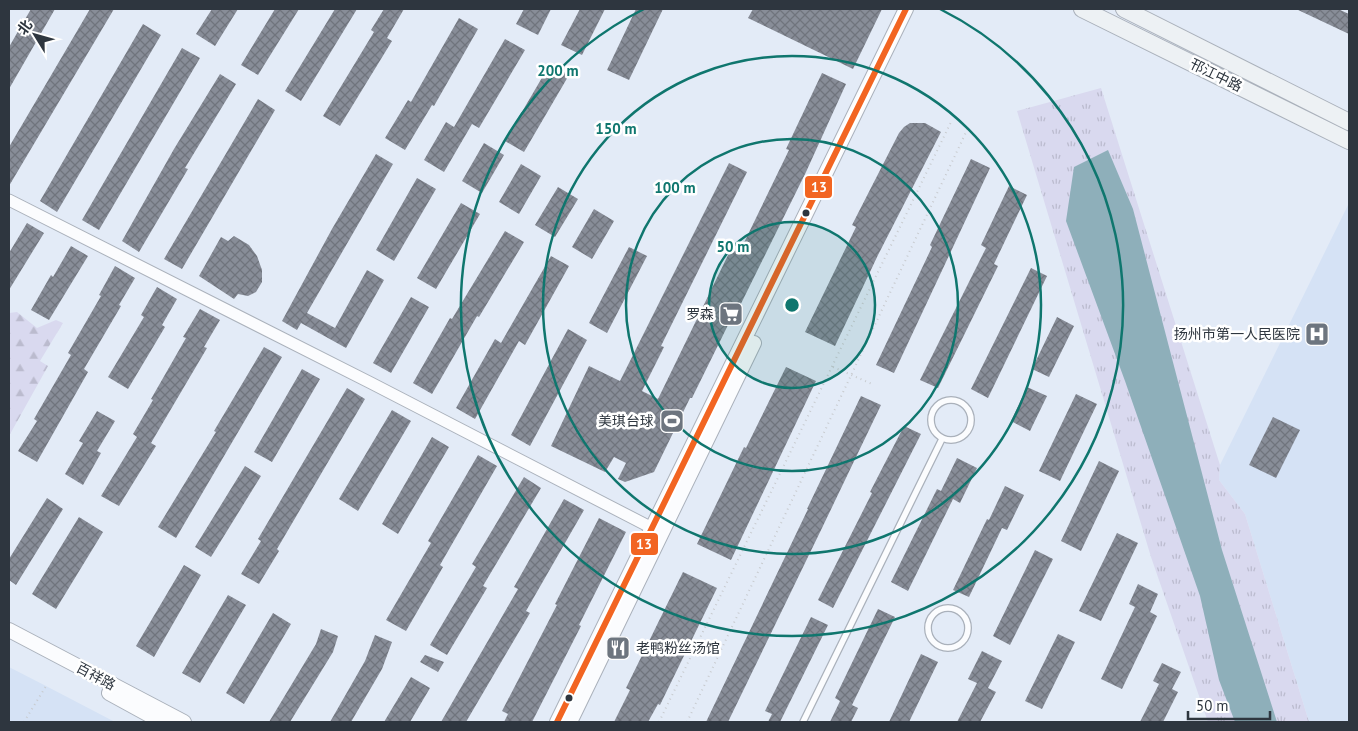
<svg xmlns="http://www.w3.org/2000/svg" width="1358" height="731" font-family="'PT Sans','Noto Sans SC',sans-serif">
  <defs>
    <pattern id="forest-firs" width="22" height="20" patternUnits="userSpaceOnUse" patternTransform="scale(1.25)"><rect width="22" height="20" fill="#d9d9ef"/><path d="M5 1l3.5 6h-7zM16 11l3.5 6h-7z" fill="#bbbbce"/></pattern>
    <pattern id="park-tufts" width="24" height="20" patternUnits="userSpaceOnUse" patternTransform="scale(1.25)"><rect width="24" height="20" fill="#d9d9ef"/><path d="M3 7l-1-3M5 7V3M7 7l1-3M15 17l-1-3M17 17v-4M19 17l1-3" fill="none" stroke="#bbbbce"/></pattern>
    <pattern id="building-cross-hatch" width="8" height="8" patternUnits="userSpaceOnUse" patternTransform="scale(1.25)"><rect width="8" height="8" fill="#888d98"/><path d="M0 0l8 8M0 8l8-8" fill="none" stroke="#70747d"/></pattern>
  </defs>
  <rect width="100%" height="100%" fill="#e3ebf7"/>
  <!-- built -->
  <path fill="#d5e2f5" d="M1349 203V722H1309L1245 514 1219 480 1220 465Z
    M9 667 46 686 115 722H9Z"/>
  <!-- forest -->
  <path fill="url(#forest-firs)" d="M17 312 37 328 56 320 63 323 40 361 48 366 9 436V313Z"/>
  <!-- park -->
  <path fill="url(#park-tufts)" d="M1101 88 1220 465 1219 480 1245 514 1309 722H1208L1151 557 1017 111Z"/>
  <!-- water -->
  <path fill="#8eafba" d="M1108 150 1133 209 1222 550 1277 722H1235L1219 680 1200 596 1125 381 1066 221 1074 167Z"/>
  <!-- building -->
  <path fill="url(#building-cross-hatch)" d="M31 9H55L9 89V47Z
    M90 9H114L9 186V147Z
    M212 9H238L215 46 196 34Z
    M275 9H299L258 75 241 65Z
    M335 9H357L301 101 285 91Z
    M384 9H404L387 38 392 41 340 126 323 116 374 32 371 30Z
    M524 9H551L538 35 516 24Z
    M580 9H605L582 55 561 45Z
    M636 9H663L629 80 607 70Z
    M753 9H882L853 69 748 18Z
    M1296 9H1338L1349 14V34Z
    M459 18 478 29 434 106 432 105 405 150 385 138 408 100 411 102Z
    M143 24 161 35 57 212 40 201Z
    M505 39 525 50 479 128 472 124 444 172 424 160 446 122 454 127Z
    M182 48 200 58 99 230 82 220Z
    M550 64 569 75 524 152 505 141Z
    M822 73 846 84 806 172 731 324 729 323 692 398H690L654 472 625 482 618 479 626 463 614 457 605 472 551 446 589 366 620 381 729 163 747 172 661 346 664 347 642 391 658 399 731 249 739 253 789 150 786 149Z
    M220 74 236 84 185 168 188 169 139 252 122 241 174 149Z
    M258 99 275 110 182 269 164 259Z
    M910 123H925L941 132 878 255 835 346 805 332 856 227 852 225 899 133 904 127Z
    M484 143 504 155 482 193 462 181Z
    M376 154 393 164 307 313 335 328 367 270 384 280 346 348 301 323 297 330 282 321 332 229Z
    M971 159 990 168 894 373 876 365 932 247 930 245Z
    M521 164 541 176 519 214 499 202Z
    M417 178 436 189 394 261 376 250Z
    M1009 186 1027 195 994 264 998 266 938 388 920 380 986 248 981 245Z
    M558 187 578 199 555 237 535 225Z
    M461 203 480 214 436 289 417 278Z
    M594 209 614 221 592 259 572 247Z
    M27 223 44 233 9 290V253Z
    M505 231 524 242 479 317 477 316 432 394 413 383 450 318 452 319Z
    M234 236 249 245 257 256 262 270V282L256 292 248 296 238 294 234 299 199 276 221 237 228 241Z
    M71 246 88 256 49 320 31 310 51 275 53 277Z
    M629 247 647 256 607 333 589 323Z
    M551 256 569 266 525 345 519 341 475 419 456 408 495 339 501 343Z
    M115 266 135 278 119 305 121 306 84 369 88 372 37 462 18 451 37 421 34 419 71 355 68 353 101 296 99 295Z
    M1031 268 1047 276 988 398 971 389Z
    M157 287 177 299 162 325 165 327 128 389 108 377 144 317 141 315Z
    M411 297 429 307 391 373 373 363Z
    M200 309 220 320 204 347 207 348 151 443 156 446 119 506 101 496 137 437 133 434 153 400 151 399 186 338 183 337Z
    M1057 317 1074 326 1049 377 1032 369Z
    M568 329 587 340 530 446 511 435Z
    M264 347 282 357 176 538 158 527 216 432 214 431Z
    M786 367 816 381 731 560 697 544 744 447 746 448Z
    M302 369 320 379 272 462 254 452Z
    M1027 387 1047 396 1030 431 1011 421Z
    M347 388 365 399 277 549 279 551 259 584 241 574 261 541 258 539Z
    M1076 394 1097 404 1060 481 1039 471Z
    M861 396 881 405 822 528 728 722H706L808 509H807Z
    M392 410 411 421 358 511 339 499Z
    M97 411 115 421 97 451 101 453 83 485 65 474 83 443 79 441Z
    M1273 417 1300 430 1276 478 1249 465Z
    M904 426 921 434 833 608 818 600 872 493 870 492Z
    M432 437 449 447 398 534 382 524Z
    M478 455 497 466 440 565 443 567 406 631 386 620 431 543 428 541Z
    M957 458 977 468 960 503 953 499 908 591 891 582 937 489 941 491Z
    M1099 461 1119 471 1081 551 1061 541Z
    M245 466 261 476 211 557 195 547Z
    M524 477 541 488 483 586 487 588 447 655 430 645 476 567 472 564Z
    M1005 486 1024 495 1007 530 1002 528 969 597 953 590 987 519 989 520Z
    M47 498 63 509 16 585 9 580V559Z
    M564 499 584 510 526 611 530 613 466 722H441L518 589 514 587Z
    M79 517 103 532 56 609 32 594Z
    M599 518 626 532 579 625 581 626 532 722H504L508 714 502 711 557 605 555 604Z
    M1117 533 1138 543 1101 621 1079 611Z
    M1035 550 1053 559 1010 645 993 636Z
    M184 565 201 575 154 657 136 646Z
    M683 572 717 588 660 705 658 704 648 722H614L630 690 626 688Z
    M1138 584 1158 594 1150 612 1157 616 1122 689 1101 679 1135 607 1129 604Z
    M228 595 246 605 200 683 182 673Z
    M878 609 895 617 852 705 858 708 851 722H830L840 701 835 698Z
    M273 613 291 624 244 704 226 693Z
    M811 617 828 625 780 722H768L772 714 765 711Z
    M321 629 338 636 333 652 290 722H269L316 644Z
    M1058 634 1075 642 1042 709 1025 701Z
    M375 635 392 642 382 669 351 722H330L365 661Z
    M982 651 1002 661 988 688 996 692 980 722H957L977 683 968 679Z
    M921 654 938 662 909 722H889Z
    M425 655 444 662 438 672 420 662Z
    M1162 663 1181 672 1172 689 1178 692 1163 722H1140L1159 684 1153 681Z
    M411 677 430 688 410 722H384Z"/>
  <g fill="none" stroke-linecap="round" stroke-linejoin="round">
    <!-- service casing -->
    <g stroke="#aab1bb" stroke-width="8">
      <path id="service" d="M931 420a20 20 0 1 1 40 0a20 20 0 1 1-40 0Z
        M928 628a20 20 0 1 1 40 0a20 20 0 1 1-40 0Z
        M803 722 942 439"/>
    </g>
    <!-- minor casing -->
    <g stroke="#aab1bb" stroke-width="13">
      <path id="minor" d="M9 200 371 383 652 528"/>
    </g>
    <!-- tertiary casing -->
    <g stroke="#aab1bb" stroke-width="16">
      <path id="tertiary" d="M9 630 184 722
        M109 693 162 722
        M557 722 906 9
        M570 722 754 343"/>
    </g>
    <!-- secondary casing -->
    <g stroke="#aab1bb" stroke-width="18">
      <path id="secondary" d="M1082 9 1349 141
        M1124 9 1349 122"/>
    </g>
    <!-- path -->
    <path stroke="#c8cbcf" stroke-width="2" stroke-dasharray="1 4" stroke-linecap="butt" d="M833 367 872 384
      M24 722 46 686
      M659 722 952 120
      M687 722 968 128"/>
    <!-- service -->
    <use href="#service" stroke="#fbfcfe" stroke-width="5.5"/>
    <!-- minor -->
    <use href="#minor" stroke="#fbfcfe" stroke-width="11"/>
    <!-- tertiary -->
    <use href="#tertiary" stroke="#fbfcfe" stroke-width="14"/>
    <!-- secondary -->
    <use href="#secondary" stroke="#edf1f4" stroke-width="16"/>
    <!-- bus-1 casing -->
    <g stroke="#fff" stroke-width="10">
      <path id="bus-1" d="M557 722 906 9"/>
    </g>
    <!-- bus-1 -->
    <use href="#bus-1" stroke="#f26522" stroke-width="6"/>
  </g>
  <!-- distance rings -->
  <circle cx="792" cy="305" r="83" fill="#0f766e" fill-opacity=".12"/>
  <g fill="none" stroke="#0f766e" stroke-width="2.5">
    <circle cx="792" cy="305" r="83"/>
    <circle cx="792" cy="305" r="166"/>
    <circle cx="792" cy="305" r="249"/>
    <path d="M940 9A331 331 0 1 1 644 9"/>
  </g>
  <!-- icons -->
  <defs>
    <g id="supermarket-square" transform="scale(1.25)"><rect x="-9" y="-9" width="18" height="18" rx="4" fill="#6d757f" stroke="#fff"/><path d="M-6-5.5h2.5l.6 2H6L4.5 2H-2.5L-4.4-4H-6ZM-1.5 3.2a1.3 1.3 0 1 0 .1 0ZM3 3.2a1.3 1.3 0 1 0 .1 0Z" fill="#fff"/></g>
    <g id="hospital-square" transform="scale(1.25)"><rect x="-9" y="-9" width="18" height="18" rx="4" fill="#6d757f" stroke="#fff"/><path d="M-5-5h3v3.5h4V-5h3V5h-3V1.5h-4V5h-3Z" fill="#fff"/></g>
    <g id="stadium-square" transform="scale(1.25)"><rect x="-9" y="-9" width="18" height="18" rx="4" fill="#6d757f" stroke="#fff"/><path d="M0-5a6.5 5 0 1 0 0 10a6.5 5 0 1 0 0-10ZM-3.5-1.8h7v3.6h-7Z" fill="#fff"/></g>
    <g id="restaurant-square" transform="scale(1.25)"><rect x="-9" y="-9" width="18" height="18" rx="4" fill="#6d757f" stroke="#fff"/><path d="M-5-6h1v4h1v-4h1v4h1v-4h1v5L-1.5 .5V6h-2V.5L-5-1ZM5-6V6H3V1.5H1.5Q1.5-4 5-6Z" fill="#fff"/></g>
  </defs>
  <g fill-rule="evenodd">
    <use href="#supermarket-square" x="731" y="314"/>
    <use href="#hospital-square" x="1317" y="334"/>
    <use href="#stadium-square" x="672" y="421"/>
    <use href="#restaurant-square" x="618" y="648"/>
  </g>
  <!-- markers -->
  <g fill="#2e363f" stroke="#fff" stroke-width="2">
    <circle cx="806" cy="213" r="4.5"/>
    <circle cx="569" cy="698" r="4.5"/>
  </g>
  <g text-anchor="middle" stroke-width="5" stroke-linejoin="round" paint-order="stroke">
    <!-- street labels -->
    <g font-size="14" fill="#2e363f" stroke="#fff">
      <text transform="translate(1216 75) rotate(26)" y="5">邗江中路</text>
      <text transform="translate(96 676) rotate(28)" y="5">百祥路</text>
    </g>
    <!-- poi labels -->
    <g font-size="14" fill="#2e363f" stroke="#fff" text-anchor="end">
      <text x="714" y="319">罗森</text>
      <text x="1300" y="339">扬州市第一人民医院</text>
      <text x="654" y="426">美琪台球</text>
      <text x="636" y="653" text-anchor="start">老鸭粉丝汤馆</text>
    </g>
  </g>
  <circle cx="792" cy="305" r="8" fill="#0f766e" stroke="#fff" stroke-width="2.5"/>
  <g font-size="15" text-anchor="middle" font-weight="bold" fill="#0f766e" stroke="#fff" stroke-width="5" stroke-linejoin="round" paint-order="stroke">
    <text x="558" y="76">200 m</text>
    <text x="616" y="134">150 m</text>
    <text x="675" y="193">100 m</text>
    <text x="733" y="252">50 m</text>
  </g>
  <g stroke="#fff" stroke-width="2">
    <rect x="804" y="175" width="29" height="24" rx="5" fill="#f26522"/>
    <rect x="630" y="532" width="29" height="24" rx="5" fill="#f26522"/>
  </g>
  <g font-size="14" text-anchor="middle" font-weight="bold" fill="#fff">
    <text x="819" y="192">13</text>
    <text x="644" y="549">13</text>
  </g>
  <!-- border -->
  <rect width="1358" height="731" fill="none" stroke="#2e363f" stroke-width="20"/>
  <!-- north arrow -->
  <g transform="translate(35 35) rotate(307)" stroke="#ffffff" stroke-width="4" paint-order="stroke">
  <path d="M0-4L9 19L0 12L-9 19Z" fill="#2e363f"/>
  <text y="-8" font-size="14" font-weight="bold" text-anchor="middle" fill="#2e363f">北</text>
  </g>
  <!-- scale -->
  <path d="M1188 711v8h82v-8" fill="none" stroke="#2e363f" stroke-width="2.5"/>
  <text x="1196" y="711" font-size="15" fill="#2e363f" stroke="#ffffff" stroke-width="4" paint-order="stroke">50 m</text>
</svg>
